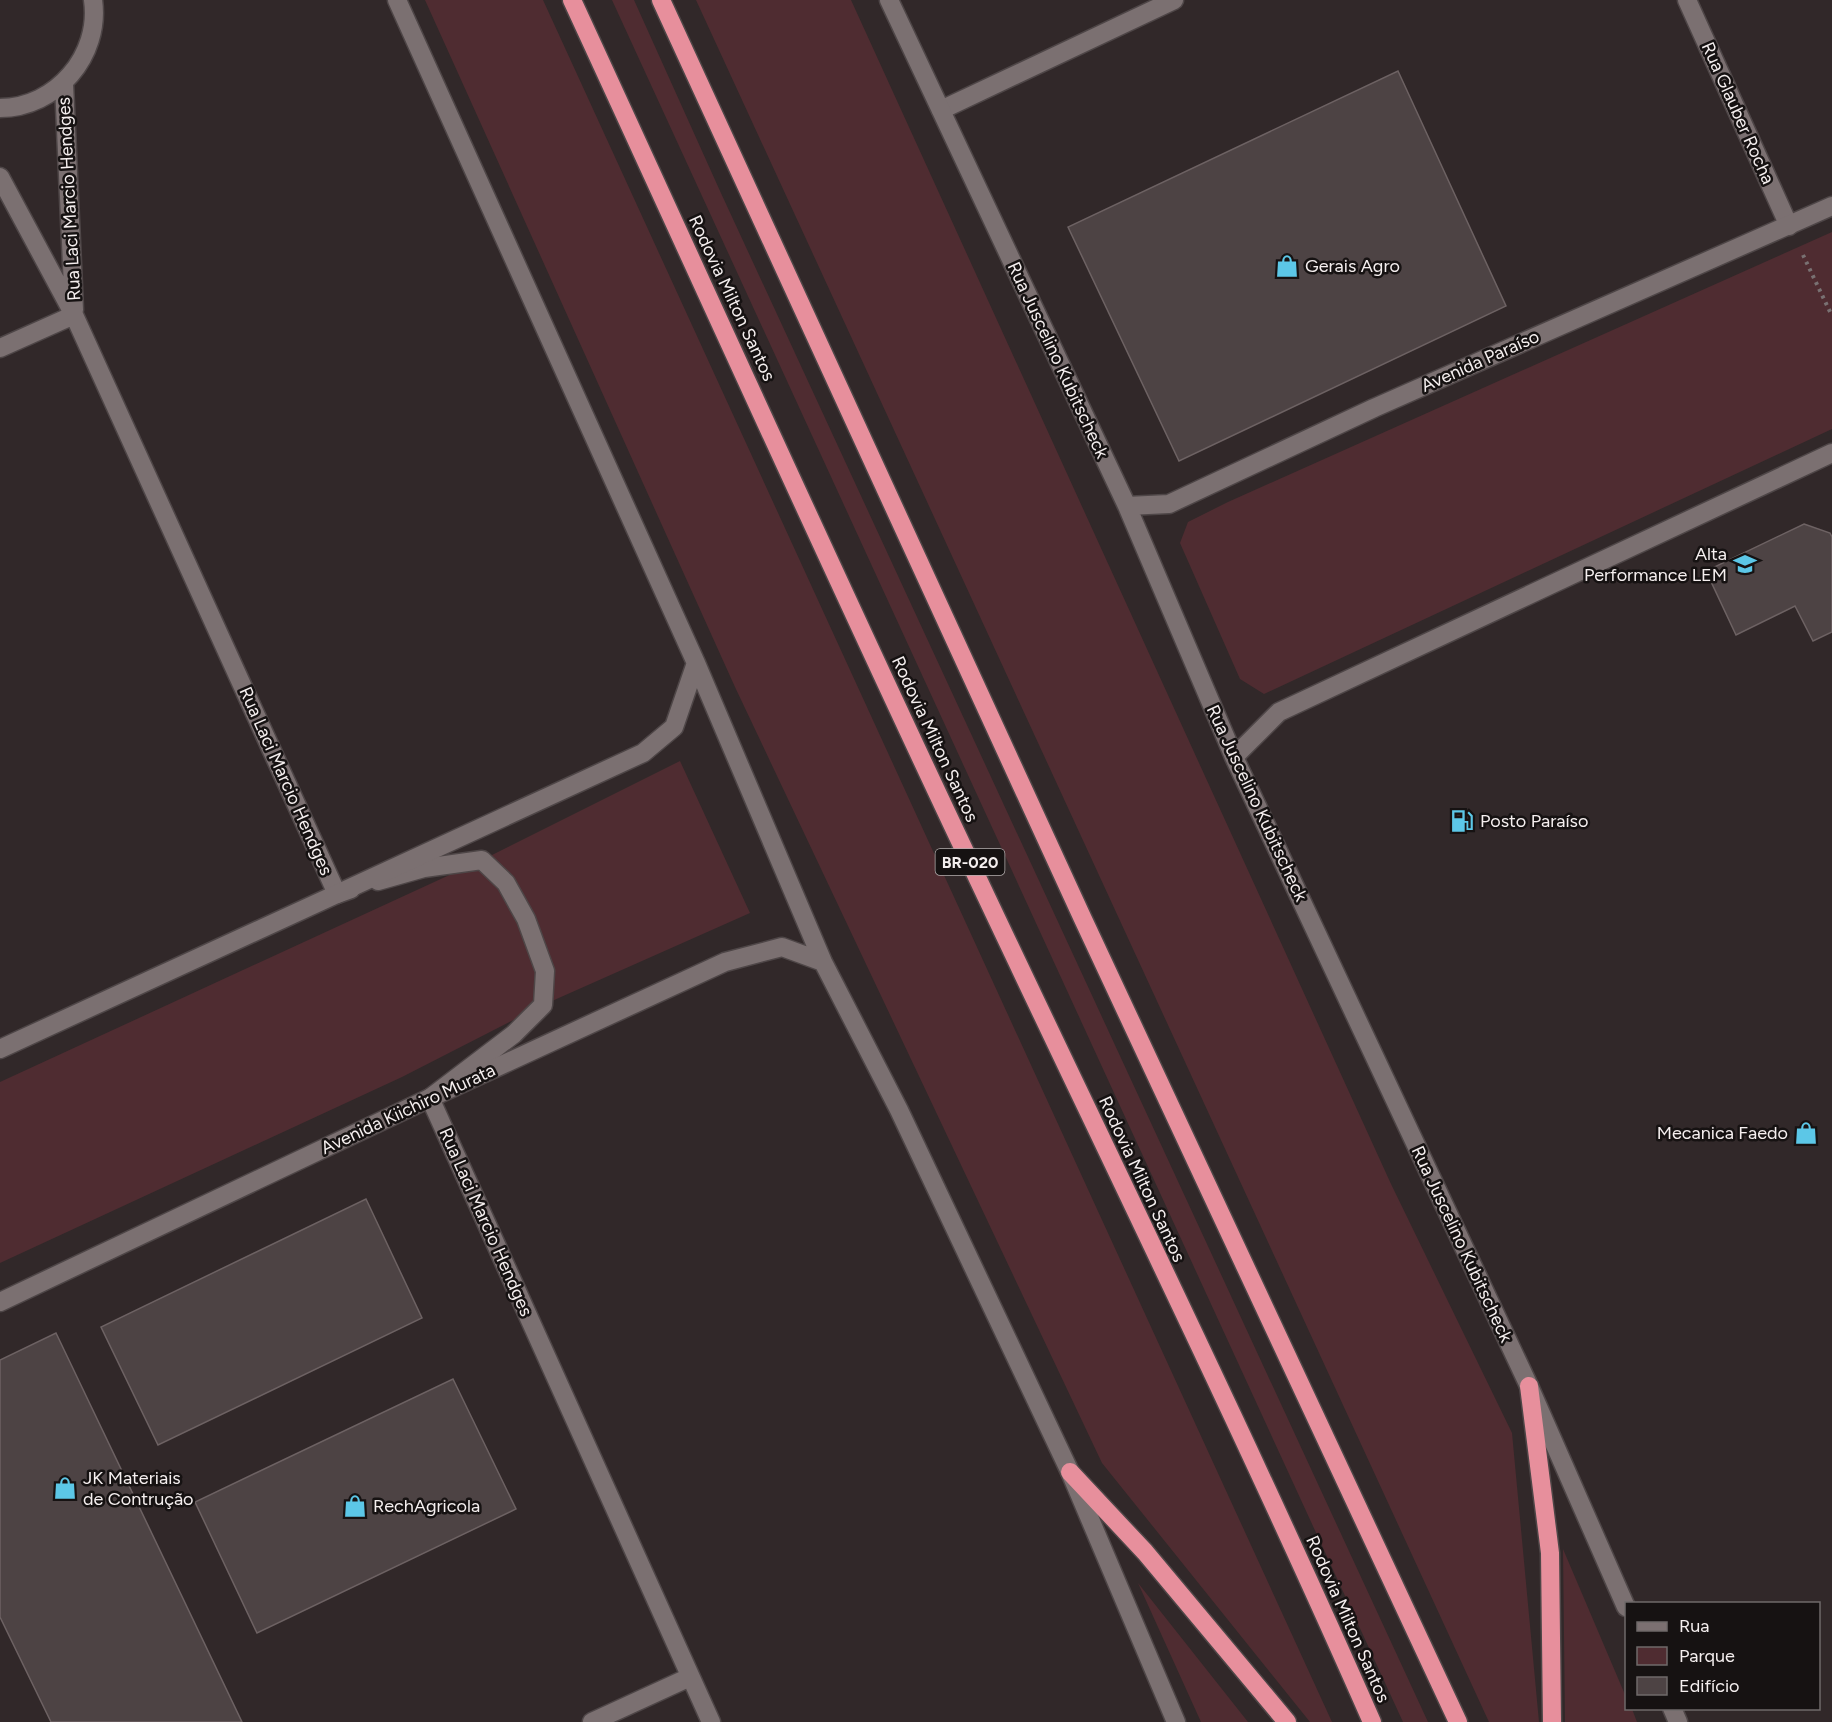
<svg xmlns="http://www.w3.org/2000/svg" width="1832" height="1722" font-family="Figtree,sans-serif">
  <rect width="100%" height="100%" fill="#312829"/>
  <!-- green -->
  <path fill="#4f2c31" d="M425 0H543L1332 1722H1310L1102 1463 735 687Z
    M612 0H634L720 191 1428 1722H1403Z
    M696 0H851L1391 1184 1512 1433 1539 1722H1489Z
    M1832 232V429L1264 694 1240 679 1180 543 1188 522 1228 502Z
    M680 761 750 913 543 1005 402 1077 0 1263V1082L482 860Z
    M1563 1549 1626 1697V1708L1632 1709 1637 1722H1565Z
    M1138 1583 1248 1722H1201Z"/>
  <!-- building -->
  <path fill="#4d4344" stroke="#6d6263" stroke-width="1.5" d="M1398 71 1506 306 1179 461 1068 227Z
    M1804 524 1830 533 1832 537V632L1813 641 1795 606 1736 635 1706 571Z
    M366 1199 422 1318 158 1445 101 1327Z
    M56 1333 242 1722H51L0 1617V1360Z
    M453 1379 516 1509 257 1633 195 1502Z"/>
  <g fill="none" stroke-linecap="round" stroke-linejoin="round">
    <!-- lane casing -->
    <g stroke="#4e4647" stroke-width="21">
      <path id="lane" d="M941 110 1174 0"/>
    </g>
    <!-- street casing -->
    <g stroke="#4e4647" stroke-width="21">
      <path id="street" d="M1687 0 1789 226
        M64 84 74 310
        M0 108C56 108 101 55 93 0
        M0 177 74 315 337 894 351 889
        M0 348 74 315
        M378 881 424 868 482 860 506 883 526 919 545 971 543 1005 514 1034 430 1098 711 1722
        M592 1722 690 1677"/>
    </g>
    <!-- secondary casing -->
    <g stroke="#4e4647" stroke-width="21">
      <path id="secondary" d="M397 0 696 663 823 962 899 1110 1070 1472 1176 1722
        M889 0 1127 506 1234 757 1529 1386 1626 1607
        M1127 506 1169 504 1374 408 1832 206
        M1234 757 1279 712 1832 453
        M0 1049 643 753 674 727 696 663
        M0 1302 430 1098 725 962 782 947 823 962
        M1672 1708 1678 1722"/>
    </g>
    <!-- highway casing -->
    <g stroke="#4e4647" stroke-width="21">
      <path id="highway" d="M572 0C704 286 833 573 968 858 1103 1145 1244 1431 1372 1722
        M661 0 1082 917 1458 1722
        M1529 1386 1550 1553 1552 1722
        M1070 1472 1145 1552 1287 1722"/>
    </g>
    <!-- path -->
    <path stroke="#797172" stroke-width="4" stroke-dasharray="3 4.5" stroke-linecap="butt" d="M1803 255 1832 316"/>
    <!-- lane -->
    <use href="#lane" stroke="#7b7071" stroke-width="18"/>
    <!-- street -->
    <use href="#street" stroke="#7b7071" stroke-width="18"/>
    <!-- secondary -->
    <use href="#secondary" stroke="#7b7071" stroke-width="18"/>
    <!-- highway -->
    <use href="#highway" stroke="#e78f9c" stroke-width="18"/>
  </g>
  <!-- icons -->
  <defs>
    <g id="shop-bare" transform="scale(1.8)"><path d="M-5-2.5h2.3a2.7 3.5 0 0 1 5.4 0H5L5.5 6h-11ZM-1.5-2.5h3a1.5 2.3 0 0 0-3 0Z" fill="#5cc7e7" stroke="#161212" stroke-width="2.5" paint-order="stroke"/></g>
    <g id="university-bare" transform="scale(1.8)"><path d="M0-5L7-2L0 1L-7-2ZM-4 1L0 2.5L4 1V4Q0 6-4 4Z" fill="#5cc7e7" stroke="#161212" stroke-width="2.5" paint-order="stroke"/></g>
    <g id="fuel-bare" transform="scale(1.8)"><path d="M-5.5-6h7V0h2V4h1.3V-2.5L3-4.5l.8-.8L6-3V5H2.5V1h-1V6h-7ZM-4.2-4.7v3.2H.2V-4.7Z" fill="#5cc7e7" stroke="#161212" stroke-width="2.5" paint-order="stroke"/></g>
  </defs>
  <g fill-rule="evenodd">
    <use href="#shop-bare" x="1287" y="266"/>
    <use href="#university-bare" x="1745" y="564"/>
    <use href="#fuel-bare" x="1462" y="821"/>
    <use href="#shop-bare" x="1806" y="1133"/>
    <use href="#shop-bare" x="65" y="1488"/>
    <use href="#shop-bare" x="355" y="1506"/>
  </g>
  <g text-anchor="middle" stroke-width="5" stroke-linejoin="round" paint-order="stroke">
    <!-- shield labels -->
    <rect fill="#161212" stroke="#b2adad" stroke-width="1.5" x="935.5" y="849" width="69" height="26" rx="4.5"/>
    <g font-size="16" font-weight="bold" fill="#f5efef">
      <text x="970" y="868">BR-020</text>
    </g>
    <!-- street labels -->
    <g font-size="18" fill="#f5efef" stroke="#161212">
      <text transform="translate(1738 113) rotate(66)" y="6">Rua Glauber Rocha</text>
      <text transform="translate(69 199) rotate(-93)" y="6">Rua Laci Marcio Hendges</text>
      <text transform="translate(732 298) rotate(65)" y="6">Rodovia Milton Santos</text>
      <text transform="translate(1058 360) rotate(65)" y="6">Rua Juscelino Kubitscheck</text>
      <text transform="translate(1480 361) rotate(-24)" y="6">Avenida Paraíso</text>
      <text transform="translate(935 739) rotate(65)" y="6">Rodovia Milton Santos</text>
      <text transform="translate(286 781) rotate(66)" y="6">Rua Laci Marcio Hendges</text>
      <text transform="translate(1257 803) rotate(65)" y="6">Rua Juscelino Kubitscheck</text>
      <text transform="translate(408 1109) rotate(-25)" y="6">Avenida Kiichiro Murata</text>
      <text transform="translate(1142 1179) rotate(65)" y="6">Rodovia Milton Santos</text>
      <text transform="translate(486 1222) rotate(66)" y="6">Rua Laci Marcio Hendges</text>
      <text transform="translate(1462 1244) rotate(65)" y="6">Rua Juscelino Kubitscheck</text>
      <text transform="translate(1348 1619) rotate(66)" y="6">Rodovia Milton Santos</text>
    </g>
    <!-- poi labels -->
    <g font-size="18" fill="#f5efef" stroke="#161212" text-anchor="start">
      <text x="1305" y="272">Gerais Agro</text>
      <text x="1727" y="560" text-anchor="end">Alta<tspan x="1727" dy="21">Performance LEM</tspan></text>
      <text x="1480" y="827">Posto Paraíso</text>
      <text x="1788" y="1139" text-anchor="end">Mecanica Faedo</text>
      <text x="83" y="1484">JK Materiais<tspan x="83" dy="21">de Contrução</tspan></text>
      <text x="373" y="1512">RechAgricola</text>
    </g>
  </g>
  <!-- legend -->
  <rect x="1625" y="1602" width="195" height="108" fill="#161212" stroke="#6f6a6a" stroke-width="1.5"/>
  <rect x="1637" y="1622" width="30" height="9" fill="#7b7071" stroke="#6f6a6a" stroke-width="1.5"/>
  <text x="1679" y="1632" font-size="18" fill="#f5efef">Rua</text>
  <rect x="1637" y="1647" width="30" height="18" fill="#4f2c31" stroke="#6f6a6a" stroke-width="1.5"/>
  <text x="1679" y="1662" font-size="18" fill="#f5efef">Parque</text>
  <rect x="1637" y="1677" width="30" height="18" fill="#4d4344" stroke="#6f6a6a" stroke-width="1.5"/>
  <text x="1679" y="1692" font-size="18" fill="#f5efef">Edifício</text>
</svg>
